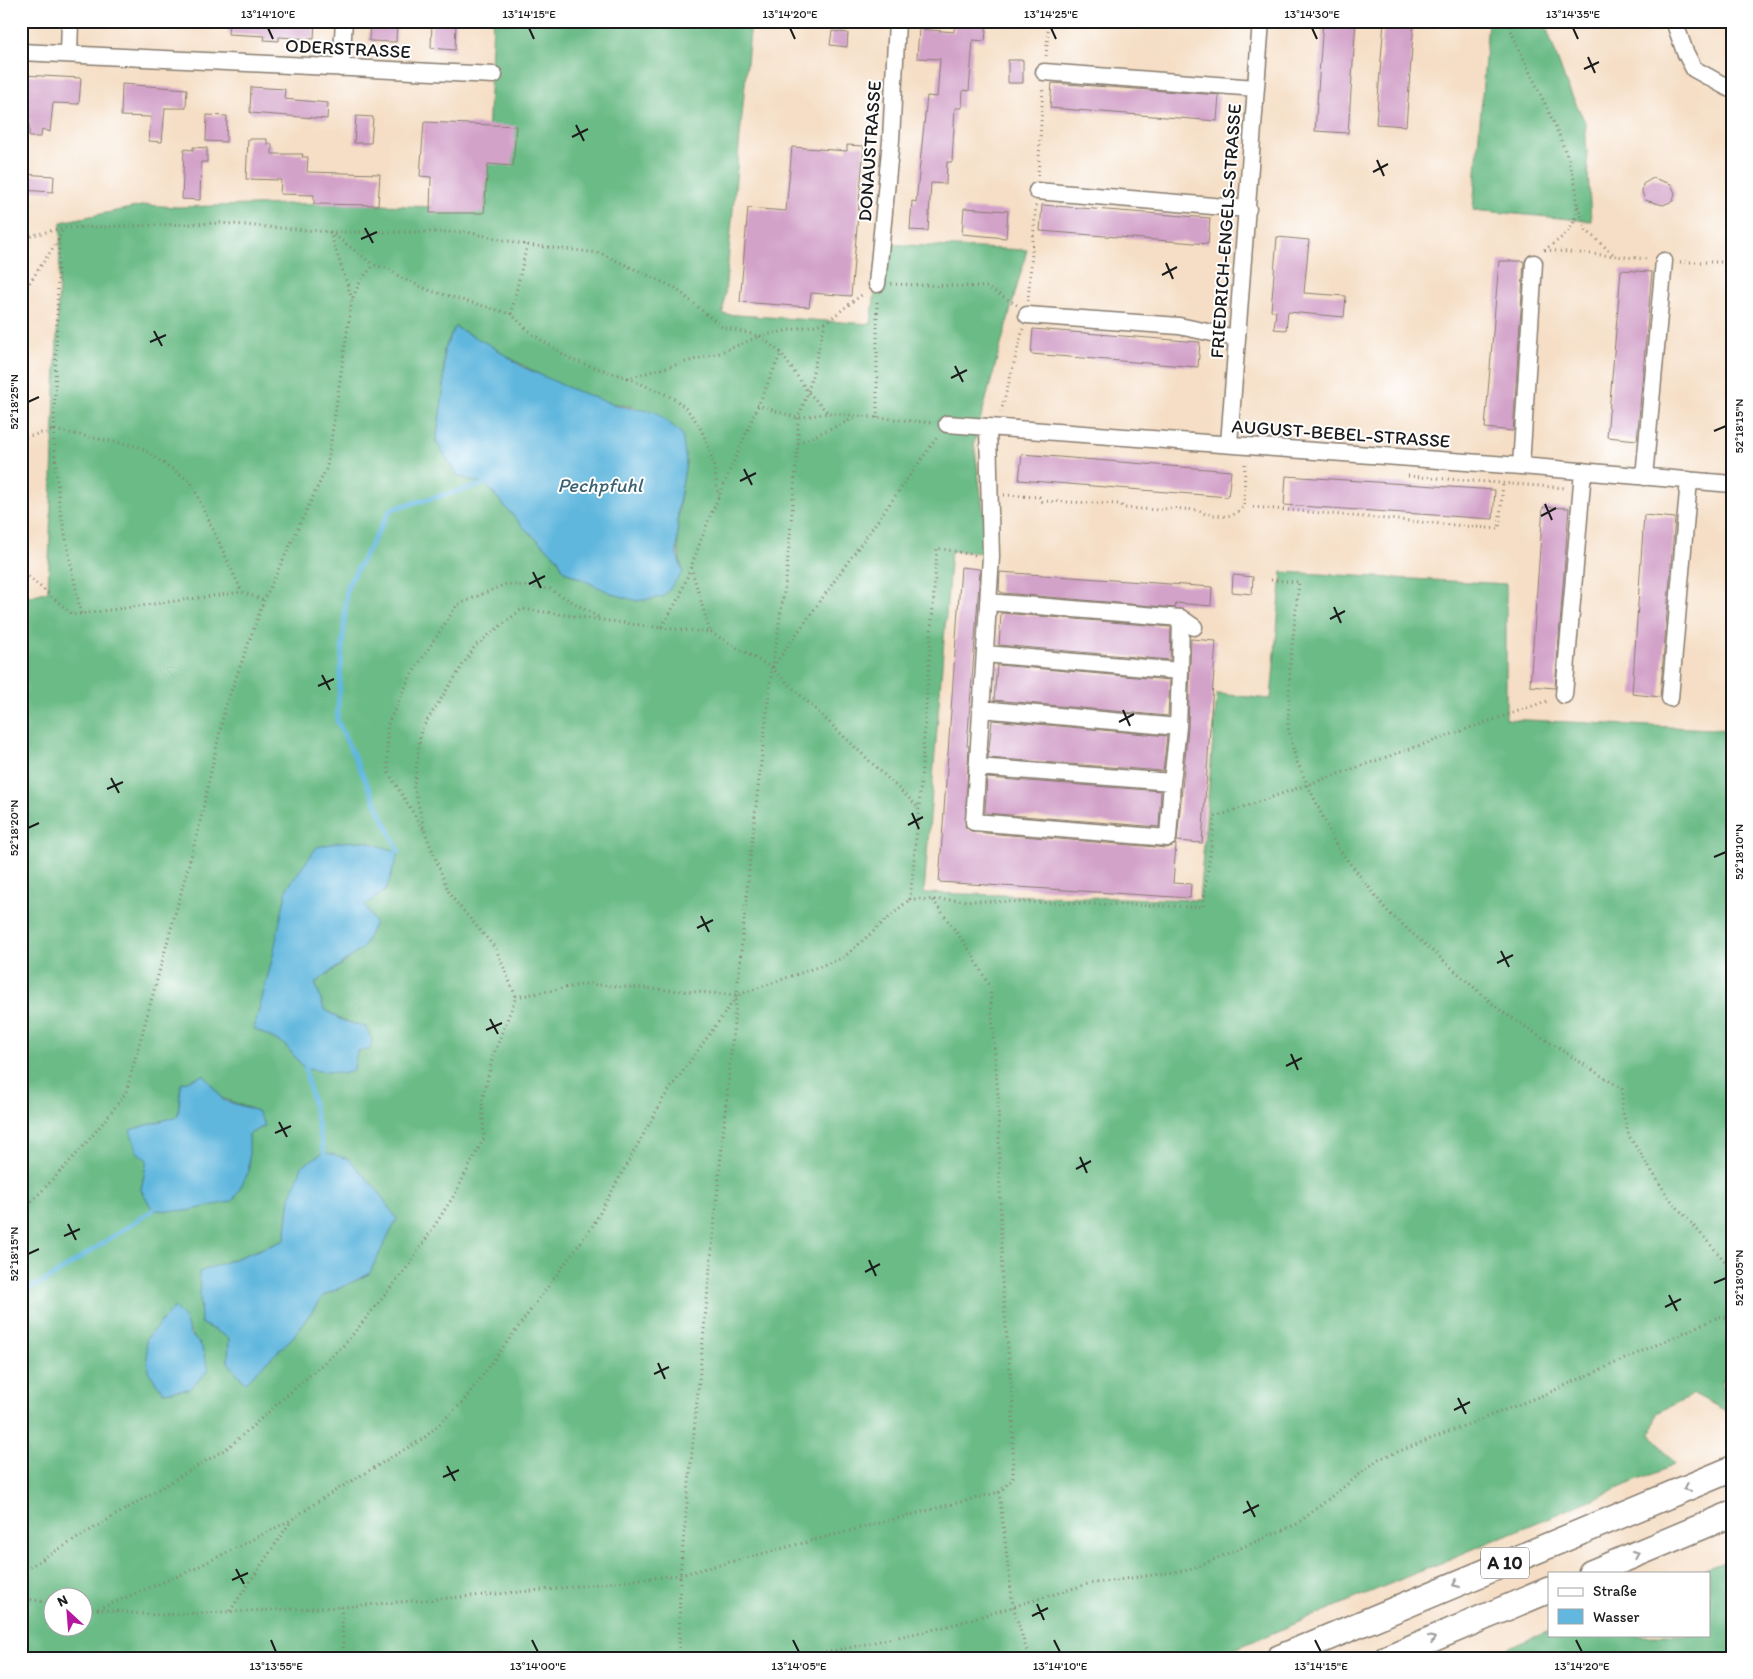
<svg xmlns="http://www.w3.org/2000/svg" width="1753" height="1679" font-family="Itim,sans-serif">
  <rect width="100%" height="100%" fill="#fff"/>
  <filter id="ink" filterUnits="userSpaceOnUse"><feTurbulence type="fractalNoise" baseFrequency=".02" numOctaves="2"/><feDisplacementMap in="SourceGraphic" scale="10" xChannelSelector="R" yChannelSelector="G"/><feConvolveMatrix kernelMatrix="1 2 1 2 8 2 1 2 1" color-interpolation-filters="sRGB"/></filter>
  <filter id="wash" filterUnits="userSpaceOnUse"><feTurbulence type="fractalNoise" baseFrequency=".0096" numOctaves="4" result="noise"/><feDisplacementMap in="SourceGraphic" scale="20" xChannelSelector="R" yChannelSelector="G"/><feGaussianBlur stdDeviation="1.12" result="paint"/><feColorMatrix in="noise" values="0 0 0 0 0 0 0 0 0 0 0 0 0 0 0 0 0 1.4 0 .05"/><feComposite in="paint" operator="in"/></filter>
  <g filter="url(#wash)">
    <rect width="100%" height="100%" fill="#f5dec5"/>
    <!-- forest -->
    <path fill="#6bbb86" stroke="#446c51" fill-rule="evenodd" d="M493 21H751L723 314 871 324 881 244 1027 250 974 443 989 553 951 551 924 893 1199 900 1217 694 1271 699 1282 572 1506 584V719L1732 730V1381H1721L1726 1411 1694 1394 1657 1413 1651 1433 1674 1465 1213 1658H21V599L48 591 61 222 146 205 176 207 329 203 485 209ZM455 327C513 357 568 400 635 407L686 462C680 498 672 536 683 572L579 579 564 571 557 557 524 528 485 484 457 476 436 441 444 388V350ZM348 960 315 983 324 1009 341 1020 366 1027 355 1057 353 1071 305 1069 284 1044 255 1028 271 964ZM181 1083 257 1111 265 1126 248 1134 249 1171 141 1190 147 1160 130 1130 178 1116ZM290 1198 369 1274 323 1296 293 1337 228 1362 229 1338 199 1272 285 1240ZM174 1307C186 1319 188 1333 201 1345L146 1339ZM52 1596H82V1626H52Z
      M1488 21H1544L1566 83 1585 122 1591 221 1473 210Z
      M1732 1559V1658H1485L1549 1631V1635H1709V1573H1694Z"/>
    <!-- water -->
    <path fill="#61b7de" stroke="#3e6a7d" d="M455 327 490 345 523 367 569 388 618 406 656 412 682 434 686 462 678 509 677 554 683 572 663 597 637 601 613 594 564 571 557 557 524 528 485 484 457 476 436 441 444 388V350Z
      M365 841 399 852 386 890 365 905 375 923 363 948 315 983 324 1009 341 1020 365 1027 372 1040 370 1050 357 1051 353 1071 343 1074 305 1069 284 1044 254 1029 271 964 287 888 317 847 339 842Z
      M204 1075 223 1100 257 1111 265 1126 249 1134V1171L233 1201 187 1211 153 1210 141 1190 147 1160 137 1152 130 1130 178 1116 181 1083Z
      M324 1152 349 1159 378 1191 397 1219 369 1274 323 1296 293 1337 245 1383 228 1362 229 1338 201 1323 199 1272 285 1240 290 1198 302 1166Z
      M174 1307 185 1319 190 1334 201 1345 209 1370 189 1389 163 1392 148 1371 146 1339Z"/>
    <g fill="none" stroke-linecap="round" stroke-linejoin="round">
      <!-- stream -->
      <path stroke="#61b7de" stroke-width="5" d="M399 852 337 720 347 587 391 509 485 484
        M305 1069 324 1152
        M21 1292 44 1282 153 1210"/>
    </g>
    <g id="blocks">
      <!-- building -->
      <path fill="#d3a2c9" d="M229 21 292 24V21H315L314 39 279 37V41L264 40 265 36 228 34Z
        M370 21H397L396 42 369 41Z
        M432 21 456 22 455 50 431 48Z
        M955 21H987L985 41 973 40 969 91 963 90 962 108H955L952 162H947L946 184 931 183 928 231 910 230 912 201 916 202 927 96 937 97 940 59 917 58 919 29 954 32Z
        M1323 21H1356L1348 133 1315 131Z
        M1384 21H1414L1406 126 1376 124Z
        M832 31 848 33 847 47 830 45Z
        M1008 60H1023V83H1008Z
        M22 75 81 78 79 104 53 103 50 132 42 129 41 137H29V115H23L24 107H21Z
        M1052 83 1219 95 1217 121 1050 108Z
        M122 84 187 89 186 108H165L162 142 149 141 151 117 121 116Z
        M251 87 285 89 284 99 328 103 327 119 250 113Z
        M207 115 227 116 226 142 206 141Z
        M356 116 373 117 371 143H354Z
        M424 122 516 126 513 166 488 164 484 213H430L431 177 420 176Z
        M248 139H267V144H272V154H303L302 157H308L307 172 380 174 378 205 314 204V195L280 194 281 180 246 179Z
        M847 145 864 146 851 296 811 293 809 307 740 302 748 208 786 211 792 147 847 151Z
        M193 147 207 148V162H201L200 200 182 199 184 149 193 150Z
        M21 174 54 176 53 192 21 190Z
        M1653 178 1671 184 1675 193 1673 201 1663 205 1645 200 1642 192 1643 184Z
        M1042 205 1210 218 1208 244 1040 231Z
        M964 208 1008 211 1006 238 962 234Z
        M1277 237 1309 240 1304 293 1346 296 1344 317 1288 312 1286 330 1274 329 1276 311H1271Z
        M1499 261H1524L1513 431 1485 428Z
        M1621 270 1652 272 1637 440 1607 437Z
        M1033 329 1200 342 1198 367 1031 354Z
        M1022 454 1231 471 1228 497 1019 480Z
        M1286 476 1495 490 1493 519 1284 505Z
        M1543 507 1569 508 1555 688 1530 686Z
        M1644 515 1675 518 1660 697 1632 694Z
        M961 567 979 569 980 571 967 746H969L965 827 973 832 1167 848 1176 844 1173 883 1191 884 1190 898 939 882Z
        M1000 572 1212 587 1211 606 1176 603 1175 608 1003 593 999 591Z
        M1233 575 1253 577 1252 594 1232 592Z
        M1001 613 1171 627 1170 660 999 645Z
        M1191 639 1216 641 1202 843 1177 841 1188 727Z
        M997 665 1170 680 1168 716 994 700Z
        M992 720 1167 736 1163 771 988 758Z
        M987 778 1161 791 1159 827 985 813Z"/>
    </g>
  </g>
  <g filter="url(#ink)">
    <use href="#blocks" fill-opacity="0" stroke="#887d70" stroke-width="1"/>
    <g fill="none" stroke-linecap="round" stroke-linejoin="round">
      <!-- minor casing -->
      <g stroke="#887d70" stroke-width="19">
        <path id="minor" d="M1674 21 1685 52 1694 69 1732 90
          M21 52 494 75
          M69 54 70 21
          M341 68 344 21
          M1044 72 1256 88
          M1037 191 1248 209
          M877 284 891 140 897 21
          M1027 315 1179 326 1236 338
          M947 424 1521 466 1732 484
          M988 427 991 557 974 822 1168 838 1172 782
          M1229 444 1261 21
          M1521 466 1534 263
          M1644 477 1664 261
          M988 602 1181 618 1194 627
          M985 654 1180 671 1181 618
          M1564 695 1583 471
          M1670 698 1689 480
          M981 709 1178 727 1180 671
          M977 767 1172 782 1178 727"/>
      </g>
      <!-- highway casing -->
      <g stroke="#887d70" stroke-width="28">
        <path id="highway" d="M1591 1573 1732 1514
          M1279 1658 1732 1469
          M1387 1658 1549 1590"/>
      </g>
      <!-- path -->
      <path stroke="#887d70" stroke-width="3" stroke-dasharray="1 4" stroke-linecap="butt" d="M1509 21C1510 32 1517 43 1521 53 1537 91 1588 178 1575 218 1571 233 1556 242 1544 250
        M1046 56 1049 21
        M1038 176 1043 88
        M1578 206 1586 230 1614 255
        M330 232 352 299
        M330 232 374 265
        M21 238 63 228 220 223 330 232H467L527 245 600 253 675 288 722 327 760 336 825 323
        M1545 250 1649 259
        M1680 262H1732
        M891 284 987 287 1017 305
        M21 295 59 239 63 228
        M1028 301 1036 205
        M511 314 527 245
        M628 378C643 386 663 391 677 401 706 422 715 463 718 496
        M757 405 798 418 828 413 934 423
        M1001 412 1023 329
        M877 418V299
        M53 430 59 504 81 614
        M54 430 59 239
        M21 438 54 430 140 447 191 482 242 592
        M798 443 857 417
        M1408 476 1566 488
        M1004 495 1039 497 1042 501 1120 504 1124 508 1161 510 1168 508 1198 510 1205 514 1224 516 1233 515 1244 507 1245 462
        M1253 507 1499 529 1503 484
        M975 555 937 548 919 808 910 899 1203 907 1215 817 1550 700
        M691 567 710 632
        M21 570 73 615 242 592 264 600
        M1271 580 1299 582 1290 665 1288 727 1296 760 1337 847 1389 913 1501 1011 1622 1089V1109L1629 1136 1669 1198 1732 1269
        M661 628 710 632 772 668 919 808
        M773 667 938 436
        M423 829 388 772 387 726 410 677 457 605 506 584 550 589 598 617
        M933 900 971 952 990 988 998 1096 1002 1282 1013 1406V1479L999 1492
        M516 997 586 984 738 995 843 958 910 899
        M21 1212C59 1174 95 1136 126 1092L198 831 225 708 264 600 327 467 352 299 361 280 374 265 389 269 401 278 431 291 511 314 532 334 572 360 628 378 719 353 760 336 781 353 808 392 828 413
        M21 1572 229 1447 345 1344 409 1265 455 1194 484 1138 482 1101 493 1056 516 997 496 949 450 895 425 832 414 787 421 730 475 646 522 609 661 628 680 596 709 519 781 353
        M21 1598 52 1603
        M341 1607 344 1658
        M82 1608 154 1615 341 1607 543 1590 680 1575 999 1492 1013 1606 1029 1658
        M98 1609 190 1571 291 1520 323 1498 424 1438 462 1403 592 1227 663 1099 737 996
        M230 1611 291 1521
        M679 1658 680 1575 751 849 772 668 786 580 798 443V418L808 392 825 323 864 293
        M801 1658 949 1626 1088 1584 1189 1570 1297 1524 1379 1459 1546 1394 1721 1316 1732 1319"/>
      <!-- minor -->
      <use href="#minor" stroke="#fff" stroke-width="16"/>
      <!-- highway -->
      <use href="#highway" stroke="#fff" stroke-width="25"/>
    </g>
    <!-- one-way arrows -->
    <defs><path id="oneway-chevron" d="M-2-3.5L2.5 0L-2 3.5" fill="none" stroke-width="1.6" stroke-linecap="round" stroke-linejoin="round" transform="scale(1.25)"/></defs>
    <g stroke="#999">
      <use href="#oneway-chevron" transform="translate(1687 1488) rotate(157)"/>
      <use href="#oneway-chevron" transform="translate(1636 1554) rotate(-23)"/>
      <use href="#oneway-chevron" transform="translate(1456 1584) rotate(157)"/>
      <use href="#oneway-chevron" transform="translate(1432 1639) rotate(-23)"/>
    </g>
  </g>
  <!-- ticks -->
  <path fill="none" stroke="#1c1c1c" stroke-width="2" d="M268 28 273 39M529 28 534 39M790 28 795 39M1051 28 1056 39M1312 28 1317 39M1573 28 1578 39M1588 57 1595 73M1584 69 1599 62M576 125 584 141M572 137 588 129M1377 160 1384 176M1373 172 1388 164M365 228 373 243M361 239 377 232M1166 263 1173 279M1162 275 1177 267M154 331 162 346M150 342 166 335M955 366 963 382M951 378 967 370M28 402 39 397M1714 431 1726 426M744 469 752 485M740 481 756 473M1545 504 1552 520M1541 516 1556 508M533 572 541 588M529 584 545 576M1334 607 1341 623M1330 619 1345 611M322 675 330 690M318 686 334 679M1123 710 1130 726M1119 722 1134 714M111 778 119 793M107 789 123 782M912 813 919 829M908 825 923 817M28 828 39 823M1714 857 1726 852M701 916 709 932M697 928 713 920M1501 951 1509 967M1497 963 1513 955M490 1019 498 1034M486 1030 502 1023M1291 1054 1298 1070M1286 1066 1302 1058M279 1122 287 1137M275 1133 291 1126M1080 1157 1087 1173M1076 1169 1091 1161M68 1224 76 1240M64 1236 80 1229M28 1254 39 1249M869 1260 876 1276M865 1272 880 1264M1714 1283 1726 1278M1669 1295 1677 1311M1665 1307 1681 1299M658 1363 665 1379M654 1374 669 1367M1458 1398 1466 1414M1454 1410 1470 1402M447 1466 455 1481M443 1477 459 1470M1247 1501 1255 1517M1243 1513 1259 1505M236 1569 244 1584M232 1580 248 1573M1037 1604 1044 1620M1032 1616 1048 1608M271 1640 276 1652M532 1640 538 1652M793 1640 799 1652M1054 1640 1060 1652M1315 1640 1321 1652M1576 1640 1582 1652"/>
  <g text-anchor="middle" stroke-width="4" stroke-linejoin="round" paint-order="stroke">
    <!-- shield labels -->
    <rect fill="#fff" stroke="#606060" stroke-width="1" x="1481" y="1547.5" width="48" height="31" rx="4"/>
    <g font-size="18" font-weight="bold" fill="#1c1c1c">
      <text x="1505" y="1569">A 10</text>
    </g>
    <!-- street labels -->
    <g font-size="19" fill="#1c1c1c" stroke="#fff">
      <text transform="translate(348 48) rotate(3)" y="7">ODERSTRASSE</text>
      <text transform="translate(869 151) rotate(-86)" y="7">DONAUSTRASSE</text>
      <text transform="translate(1225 231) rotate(-86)" y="7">FRIEDRICH-ENGELS-STRASSE</text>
      <text transform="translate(1341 433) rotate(4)" y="7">AUGUST-BEBEL-STRASSE</text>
    </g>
    <!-- water labels -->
    <g font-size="20" font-style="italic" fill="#3b6273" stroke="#fff">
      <text x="600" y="492">Pechpfuhl</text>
    </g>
  </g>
  <!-- margin -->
  <rect width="1753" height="1679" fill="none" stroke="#fff" stroke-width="55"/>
  <!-- legend -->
  <rect x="1548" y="1572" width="162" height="65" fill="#ffffff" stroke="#a4a4a4"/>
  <rect x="1558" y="1588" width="25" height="8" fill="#ffffff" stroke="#a4a4a4"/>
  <text x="1593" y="1596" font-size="15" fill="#1c1c1c">Straße</text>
  <rect x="1558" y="1609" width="25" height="15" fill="#61b7de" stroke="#a4a4a4"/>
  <text x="1593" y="1622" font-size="15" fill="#1c1c1c">Wasser</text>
  <!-- north arrow -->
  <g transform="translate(68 1612) rotate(334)"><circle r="24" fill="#ffffff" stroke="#a4a4a4"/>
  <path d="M0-4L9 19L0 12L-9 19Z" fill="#b5179e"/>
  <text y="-8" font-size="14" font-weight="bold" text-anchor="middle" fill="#1c1c1c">N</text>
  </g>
  <rect x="28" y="28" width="1698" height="1624" fill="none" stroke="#1c1c1c" stroke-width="2"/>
  <g font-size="12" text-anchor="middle" fill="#1c1c1c">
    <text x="268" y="18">13°14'10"E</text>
    <text x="529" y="18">13°14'15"E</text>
    <text x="790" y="18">13°14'20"E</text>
    <text x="1051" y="18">13°14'25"E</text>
    <text x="1312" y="18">13°14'30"E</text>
    <text x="1573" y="18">13°14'35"E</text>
    <text transform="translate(14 402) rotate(-90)" y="4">52°18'25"N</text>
    <text transform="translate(1739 426) rotate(-90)" y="4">52°18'15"N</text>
    <text transform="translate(14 828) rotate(-90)" y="4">52°18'20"N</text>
    <text transform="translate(1739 852) rotate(-90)" y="4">52°18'10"N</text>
    <text transform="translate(14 1254) rotate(-90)" y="4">52°18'15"N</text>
    <text transform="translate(1739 1278) rotate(-90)" y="4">52°18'05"N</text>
    <text x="276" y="1670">13°13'55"E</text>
    <text x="538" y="1670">13°14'00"E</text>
    <text x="799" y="1670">13°14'05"E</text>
    <text x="1060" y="1670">13°14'10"E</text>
    <text x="1321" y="1670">13°14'15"E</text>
    <text x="1582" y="1670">13°14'20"E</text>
  </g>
</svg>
